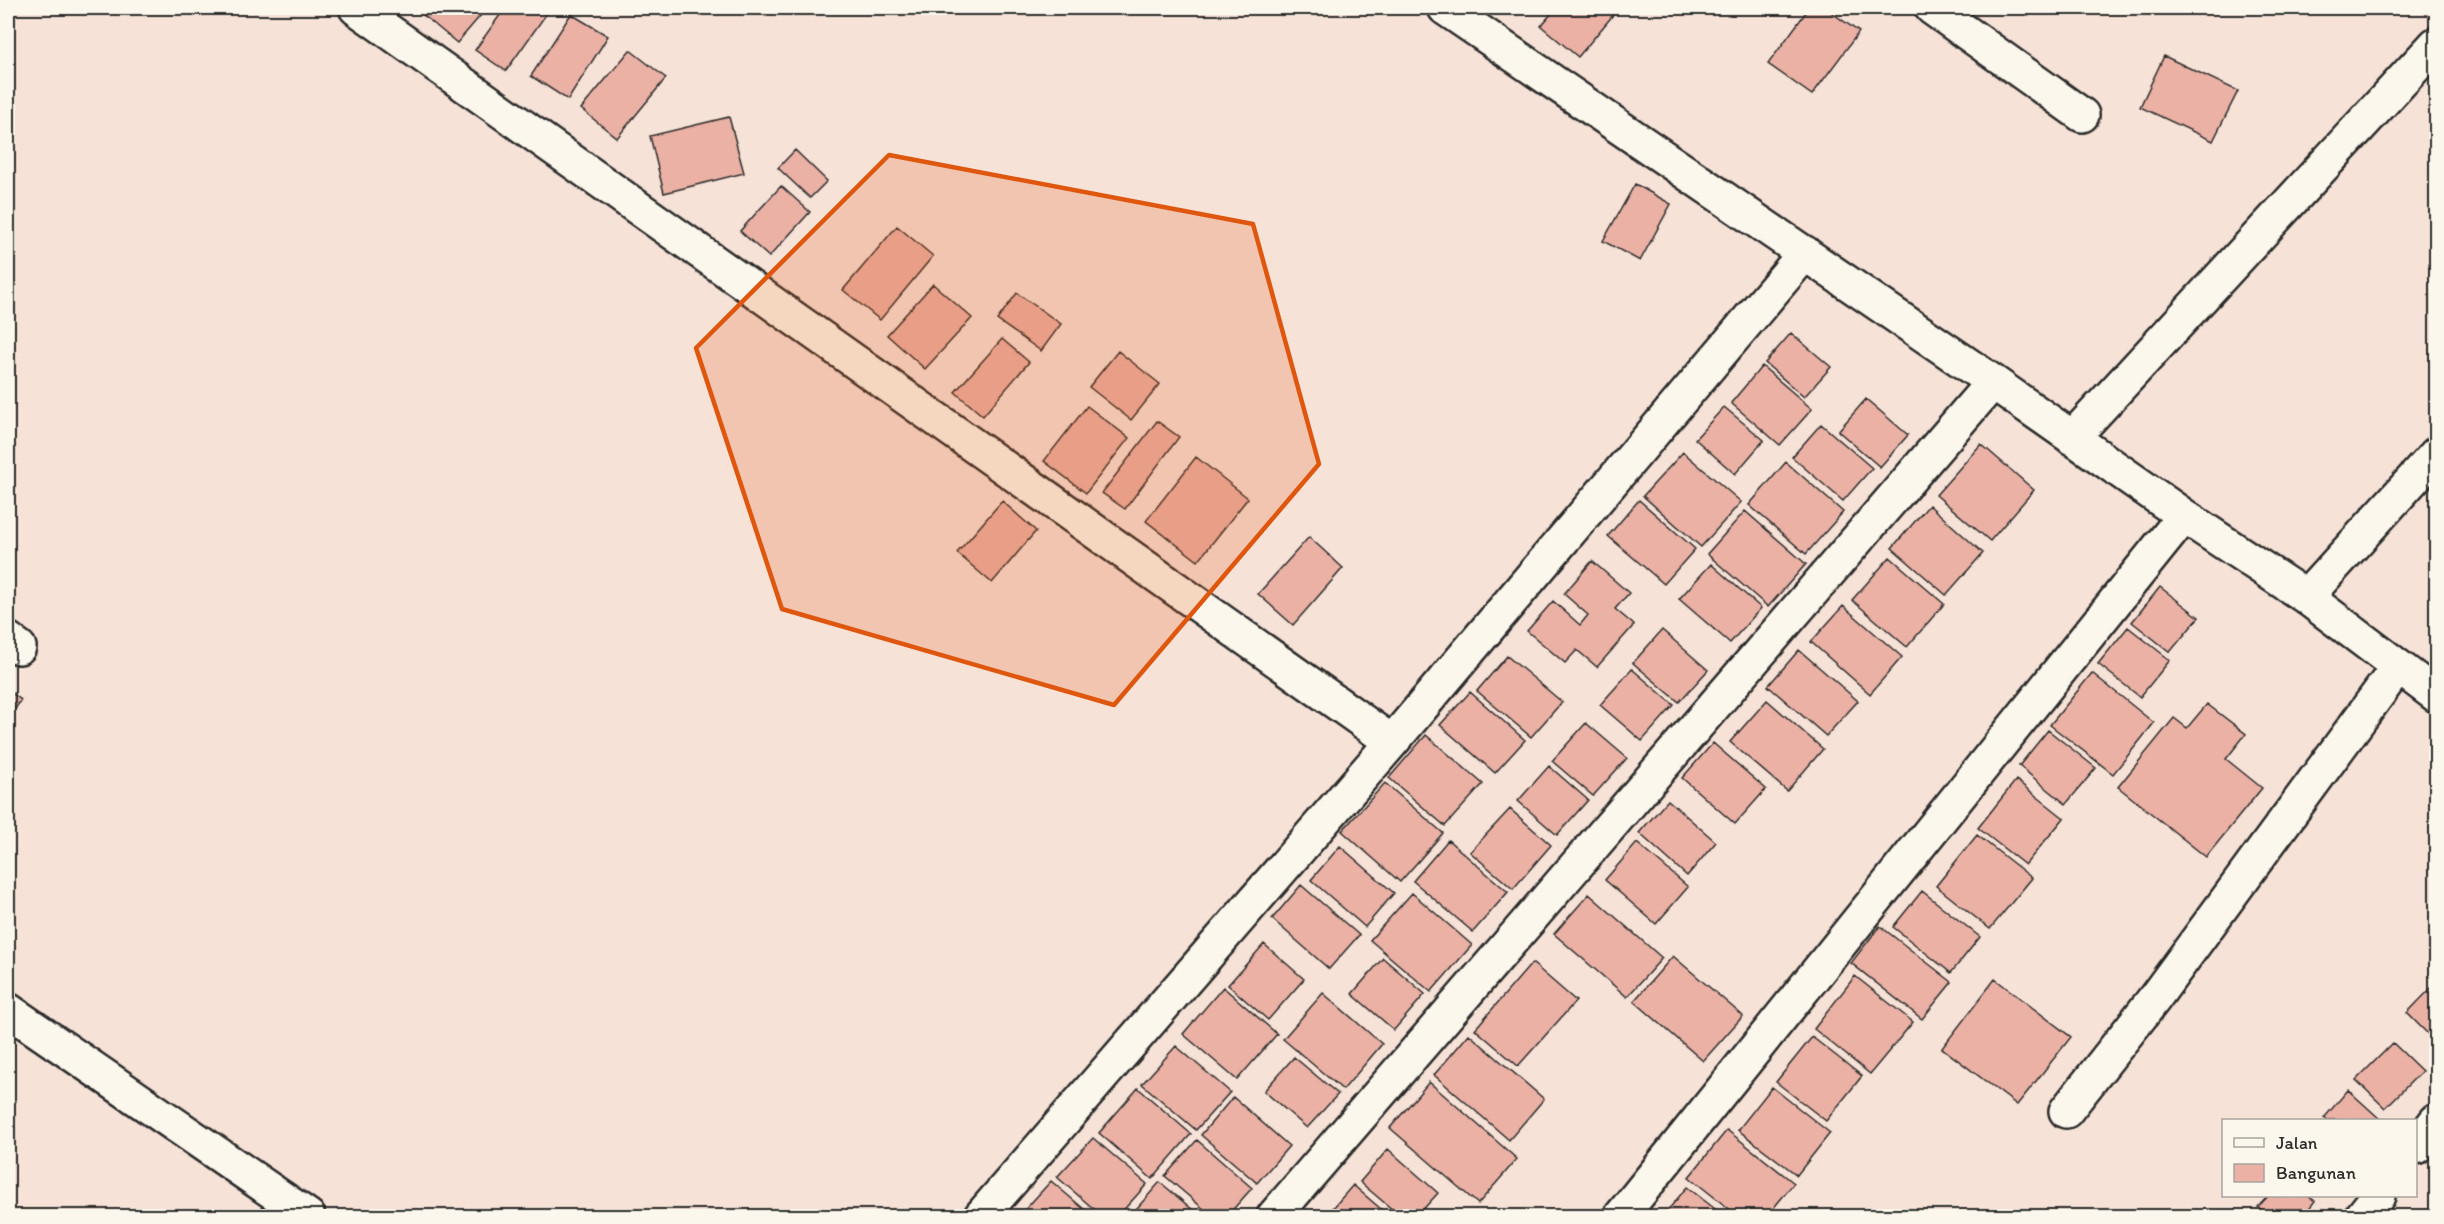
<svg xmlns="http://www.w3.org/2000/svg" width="2444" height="1224" font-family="Itim,sans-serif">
  <rect width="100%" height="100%" fill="#f6e2d7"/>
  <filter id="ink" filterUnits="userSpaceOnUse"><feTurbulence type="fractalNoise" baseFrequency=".0167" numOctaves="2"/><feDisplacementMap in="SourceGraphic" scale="12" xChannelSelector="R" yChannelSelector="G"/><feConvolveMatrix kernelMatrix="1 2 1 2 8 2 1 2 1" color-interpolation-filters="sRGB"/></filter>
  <g filter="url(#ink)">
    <!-- building -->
    <path fill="#ebb1a5" stroke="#2b2b2b" stroke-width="1.5" d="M428 8H487L457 43 422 14Z
      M505 8H539L547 13 506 71 475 50Z
      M1556 8H1619L1578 57 1541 26Z
      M1809 8H1825L1859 32 1812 95 1768 64Z
      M571 14 608 36 568 100 531 76Z
      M630 50 666 78 617 138 581 109Z
      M2164 56 2238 91 2213 141 2140 107Z
      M729 117 744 173 664 193 650 136Z
      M795 150 827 181 810 198 778 168Z
      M1635 184 1671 204 1640 261 1603 241Z
      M781 186 810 212 769 257 740 231Z
      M897 226 933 256 880 320 843 290Z
      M933 284 972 318 925 369 887 335Z
      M1017 293 1061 324 1041 351 997 320Z
      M1791 333 1831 367 1804 397 1765 363Z
      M1002 339 1029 362 983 416 955 392Z
      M1118 351 1160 384 1131 420 1089 387Z
      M1762 366 1812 409 1780 445 1731 403Z
      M1866 399 1908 435 1880 467 1838 431Z
      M1087 406 1129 438 1086 493 1044 461Z
      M1724 407 1764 440 1735 474 1695 439Z
      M1157 421 1179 437 1125 509 1102 493Z
      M1821 424 1872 468 1843 501 1792 457Z
      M1981 444 2034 490 1990 541 1936 495Z
      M1683 452 1741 502 1701 547 1643 496Z
      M1196 457 1248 498 1198 561 1146 521Z
      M1786 462 1843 512 1806 554 1749 505Z
      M1639 500 1695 549 1664 584 1608 536Z
      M1002 501 1036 531 992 583 957 553Z
      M1929 505 1983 553 1946 595 1892 548Z
      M1745 511 1806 564 1768 607 1707 554Z
      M1309 537 1343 568 1293 625 1258 594Z
      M1890 557 1944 604 1907 647 1852 600Z
      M1592 561 1629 593 1615 609 1634 625 1597 667 1577 650 1565 663 1527 631 1553 601 1580 625 1588 615 1564 594Z
      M1711 564 1761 608 1730 643 1679 599Z
      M2160 587 2199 617 2170 652 2132 622Z
      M1843 606 1902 657 1870 694 1811 642Z
      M2128 627 2170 660 2140 697 2098 664Z
      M1662 630 1708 670 1679 702 1633 663Z
      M1799 650 1858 701 1826 736 1768 686Z
      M1507 656 1562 702 1531 737 1477 691Z
      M1632 669 1674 705 1642 741 1600 705Z
      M2092 673 2154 723 2113 774 2050 725Z
      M8 690 21 700 8 720Z
      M1470 692 1525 740 1495 773 1440 725Z
      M1767 700 1823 749 1787 791 1730 742Z
      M2207 704 2246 734 2226 759 2262 788 2206 857 2118 787 2174 718 2187 728Z
      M1586 723 1627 758 1593 796 1552 761Z
      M2048 730 2096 768 2066 804 2019 766Z
      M1426 735 1483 784 1445 826 1389 778Z
      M1713 743 1766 789 1735 824 1682 778Z
      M1549 766 1588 800 1557 835 1518 801Z
      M2016 780 2064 818 2025 865 1978 828Z
      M1385 783 1443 833 1400 882 1342 831Z
      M1668 800 1716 842 1687 876 1639 833Z
      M1510 809 1551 845 1513 889 1470 852Z
      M1977 835 2032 878 1990 929 1936 886Z
      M1448 840 1508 892 1473 932 1413 881Z
      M1637 843 1688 887 1656 924 1605 880Z
      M1340 846 1394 893 1365 927 1311 880Z
      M1301 885 1359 935 1329 969 1272 919Z
      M1922 891 1980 937 1951 973 1893 927Z
      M1412 893 1472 945 1431 992 1370 940Z
      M1589 894 1662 958 1627 997 1554 934Z
      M1880 926 1952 982 1922 1019 1851 963Z
      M1264 944 1304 979 1268 1020 1228 985Z
      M1673 956 1743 1016 1703 1061 1634 1001Z
      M1383 958 1425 994 1394 1030 1352 994Z
      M1532 963 1576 1001 1518 1066 1475 1029Z
      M1855 976 1913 1022 1870 1074 1814 1029Z
      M1995 979 2071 1037 2017 1105 1942 1048Z
      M2436 983V1042L2407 1013Z
      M1223 987 1277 1034 1237 1080 1183 1034Z
      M1323 993 1382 1044 1343 1090 1283 1039Z
      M1469 1034 1544 1099 1509 1140 1434 1075Z
      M1812 1037 1862 1076 1826 1121 1776 1082Z
      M2393 1043 2422 1071 2385 1108 2356 1080Z
      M1176 1046 1230 1092 1196 1130 1142 1084Z
      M1294 1057 1338 1094 1307 1128 1264 1091Z
      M1429 1082 1517 1159 1478 1204 1390 1128Z
      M1772 1087 1830 1133 1797 1175 1738 1130Z
      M1138 1088 1191 1134 1152 1179 1099 1133Z
      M2348 1090 2380 1119 2378 1120H2327L2324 1118Z
      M1233 1097 1289 1146 1257 1183 1201 1135Z
      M1727 1130 1794 1183 1767 1216H1738L1689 1177Z
      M1093 1138 1147 1184 1118 1216H1102L1057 1177Z
      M1197 1140 1252 1188 1227 1216H1212L1165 1176Z
      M1388 1149 1438 1193 1417 1216H1400L1360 1182Z
      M1051 1181 1092 1216H1023L1021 1214Z
      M1160 1182 1200 1216H1130Z
      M1353 1185 1389 1216H1326Z
      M1687 1187 1724 1216H1663Z
      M2268 1196H2308L2315 1201 2303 1216H2269L2258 1207Z"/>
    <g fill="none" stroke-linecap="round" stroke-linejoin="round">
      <!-- minor casing -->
      <g stroke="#2b2b2b" stroke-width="38">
        <path id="minor" d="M356 8 1392 742
          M1445 8 1993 382 2184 516 2306 597 2436 695
          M1932 8 2082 115
          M2072 438 2436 44
          M2306 597 2436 454
          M8 639 19 647
          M8 1010 308 1216
          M2066 1111 2154 999 2398 667
          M2416 1147 2436 1121
          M981 1216 1392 742 1805 253
          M1274 1216 1993 382
          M1621 1216 2184 516
          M2362 1216 2378 1196"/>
      </g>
      <!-- minor -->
      <use href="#minor" stroke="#fbf7ec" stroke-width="33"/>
    </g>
  </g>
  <!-- marked area -->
  <path fill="#df570e" fill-opacity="0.2" stroke="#df570e" stroke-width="4.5" stroke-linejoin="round" d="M889 155 1253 224 1319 464 1114 705 782 609 696 348Z"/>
  <!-- margin -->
  <rect width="2444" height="1224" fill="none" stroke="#fbf7ec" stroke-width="30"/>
  <rect x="15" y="15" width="2414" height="1194" fill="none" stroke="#2b2b2b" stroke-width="2" filter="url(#ink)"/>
  <!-- legend -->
  <rect x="2222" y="1119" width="195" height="78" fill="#fbf7ec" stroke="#a8a59f" stroke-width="1.5"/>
  <rect x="2234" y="1138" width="30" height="9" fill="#fbf7ec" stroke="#a8a59f" stroke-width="1.5"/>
  <text x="2276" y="1149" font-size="18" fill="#2b2b2b">Jalan</text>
  <rect x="2234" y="1164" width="30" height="18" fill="#ebb1a5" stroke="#a8a59f" stroke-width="1.5"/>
  <text x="2276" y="1179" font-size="18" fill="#2b2b2b">Bangunan</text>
</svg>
